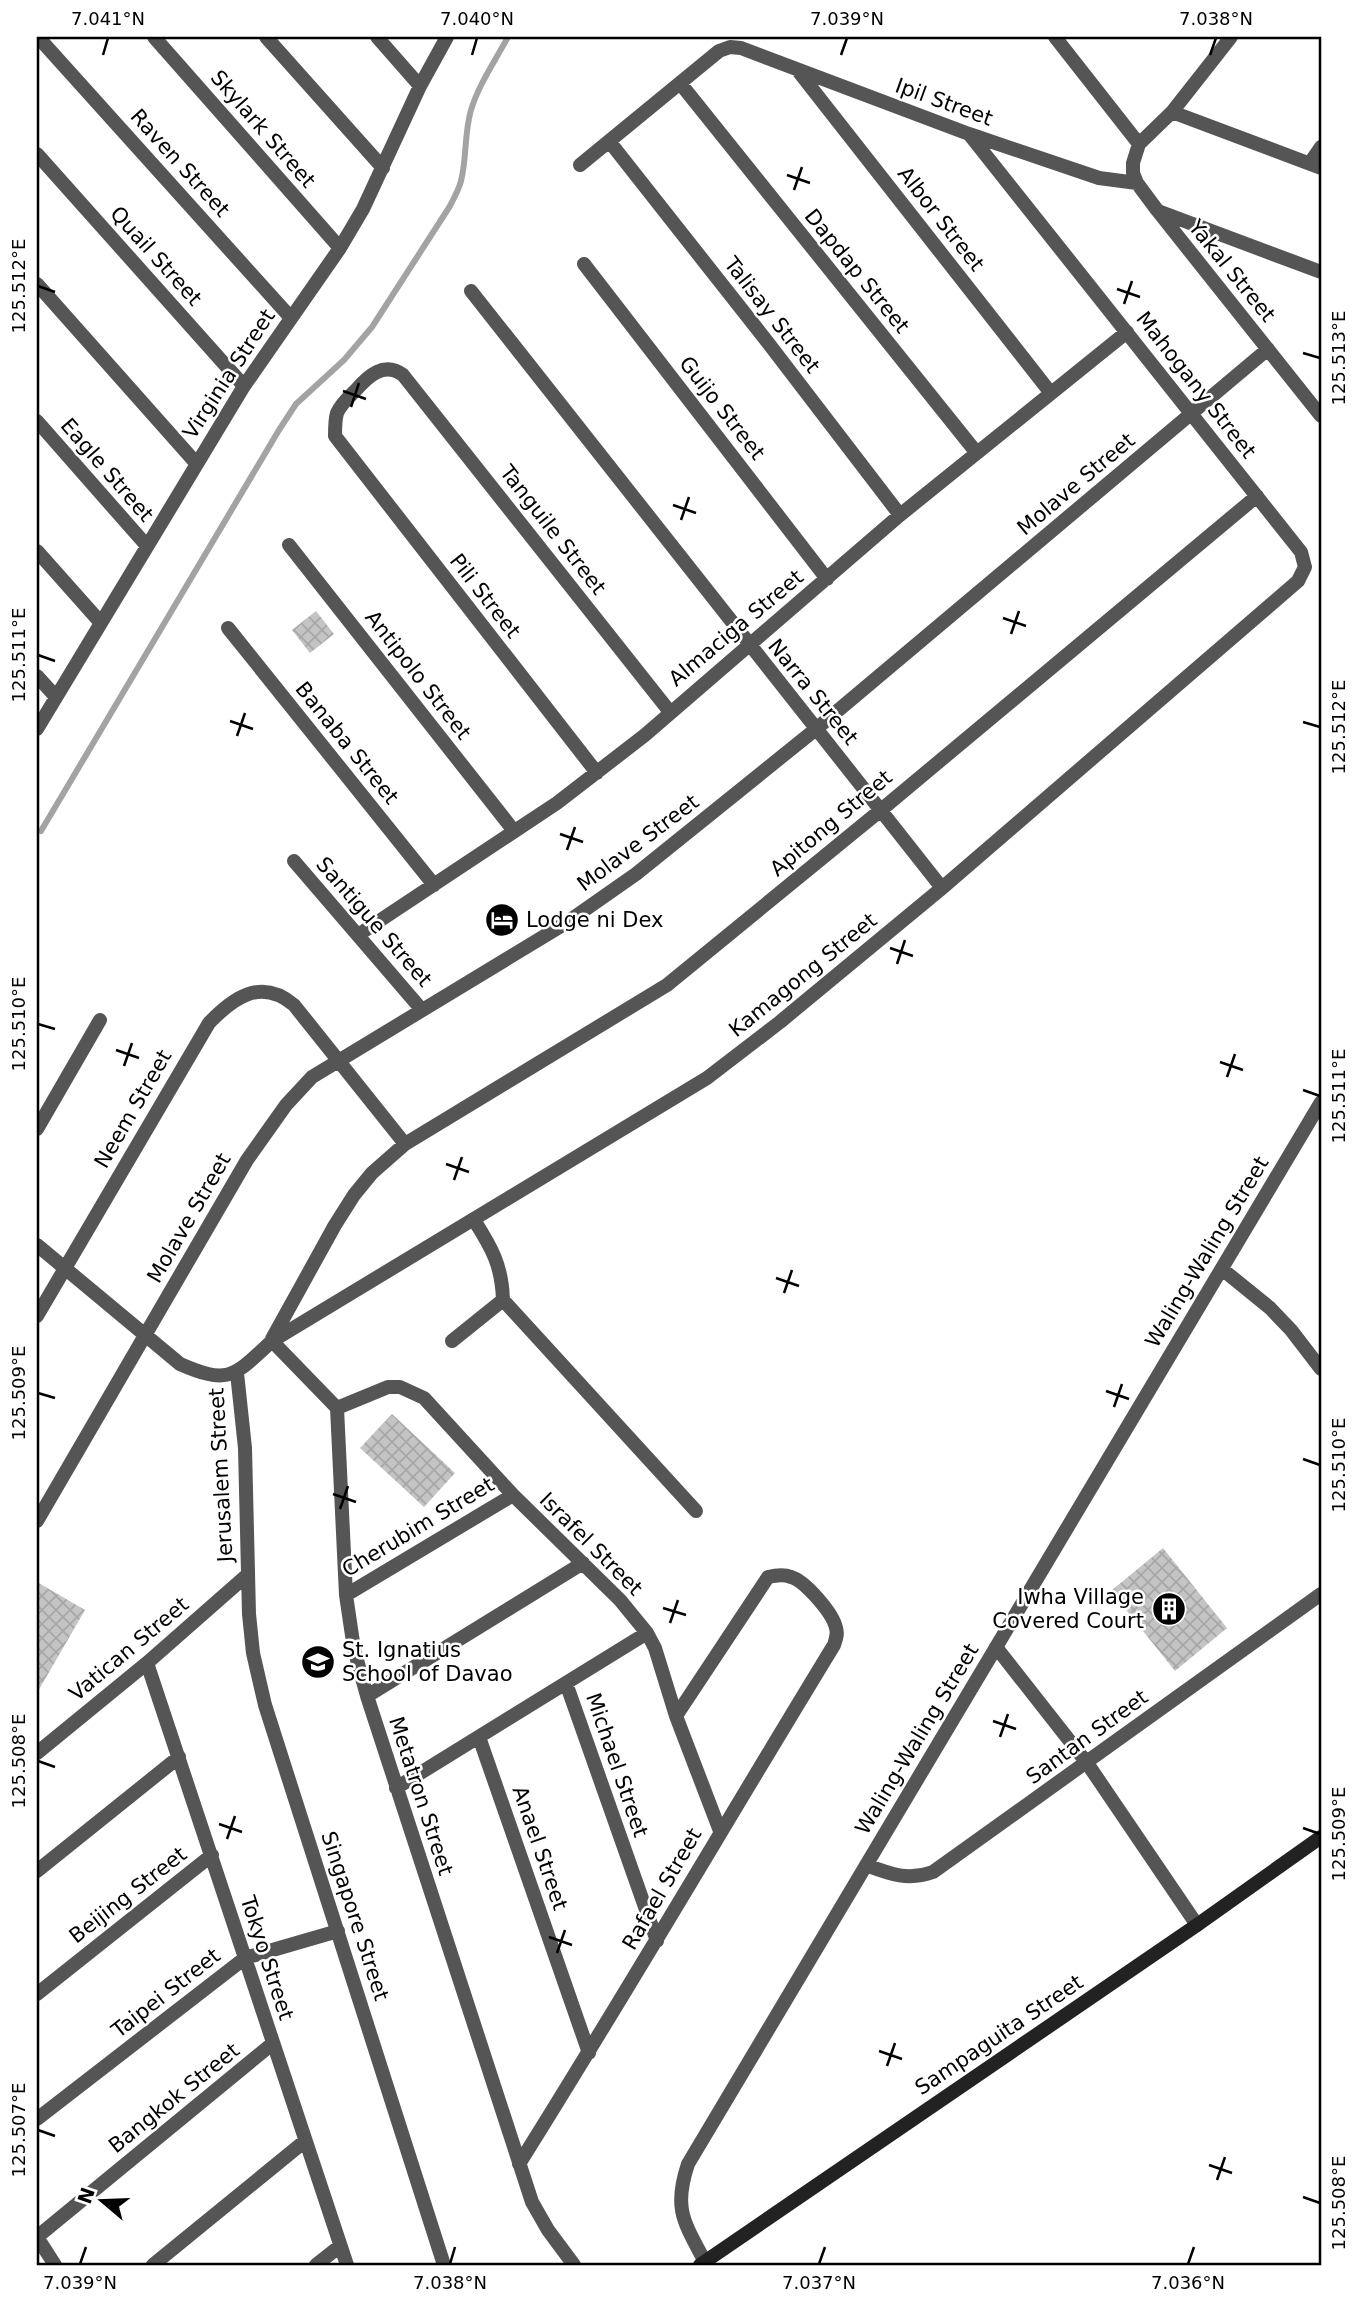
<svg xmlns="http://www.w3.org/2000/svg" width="1358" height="2302" font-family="'DejaVu Sans',sans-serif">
  <defs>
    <pattern id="building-cross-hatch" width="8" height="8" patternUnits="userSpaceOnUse" patternTransform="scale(1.75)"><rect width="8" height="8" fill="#c4c4c4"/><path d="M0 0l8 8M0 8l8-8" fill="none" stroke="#a7a7a7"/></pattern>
  </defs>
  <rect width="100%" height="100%" fill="#fff"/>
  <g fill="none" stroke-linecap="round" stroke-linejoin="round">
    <!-- stream -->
    <path stroke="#a3a3a3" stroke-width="6" d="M41 831 279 430 296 404 344 360 372 327 450 206C454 198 459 189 461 181 467 157 464 134 471 110 479 84 495 61 508 37"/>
  </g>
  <!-- building -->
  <path fill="url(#building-cross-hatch)" d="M316 611 334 634 310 653 292 630Z
    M392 1414 455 1473 424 1507 360 1448Z
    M1163 1548 1227 1628 1175 1671 1111 1591Z
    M37 1582 85 1610 37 1693Z"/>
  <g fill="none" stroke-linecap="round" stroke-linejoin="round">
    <!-- street -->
    <path stroke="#555" stroke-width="14" d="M38 37 291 318
      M154 37 340 248
      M266 37 383 168
      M377 37 420 86
      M1055 37 1139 144
      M1231 37 1172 112 1139 144 1133 163V173L1137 183 1157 210 1321 416
      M799 72 1050 392
      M680 83 976 452
      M1172 112 1321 168
      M609 141 769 344 900 515
      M37 154 244 386
      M1310 163 1321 147
      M580 165 719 51 730 47 741 48 969 134 1099 178 1137 183
      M1158 211 1321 272
      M584 264 827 579
      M37 284 196 463
      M471 291 942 888
      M37 421 147 546
      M289 545 514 831
      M37 551 101 623
      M228 628 434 885
      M37 676 56 697
      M37 729 244 386 340 248 363 209 420 86 447 37
      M597 773 335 436C335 428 335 420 337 413 341 404 349 397 355 391 368 376 384 361 403 375L670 712
      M294 861 422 1010
      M358 935 557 803 645 735 900 515 1127 332
      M37 1129 100 1020
      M474 1220C492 1248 502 1266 503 1300L696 1511
      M37 1245 180 1364C230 1386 235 1375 272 1341L707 1078 780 1022 942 888 1298 581 1305 567 1301 552 969 134
      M1222 1269 1270 1308 1291 1330 1321 1369
      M37 1316 209 1023C233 998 261 977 294 1005L405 1144
      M272 1339 335 1225 354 1195 372 1173 405 1144 667 985 881 810 1257 496
      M272 1341 337 1408 346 1595 354 1649 367 1696 532 2202 548 2230 574 2265
      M452 1341 503 1300
      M237 1373 245 1448 249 1614 253 1653 265 1705 444 2265
      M337 1408 388 1387H400L424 1398 513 1495 620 1600 647 1633 655 1648 676 1716 720 1831
      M37 1521 247 1160 286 1105 312 1077 566 923 636 874 816 729 1268 349
      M346 1595 513 1495
      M996 1647 1087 1763 1197 1925
      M147 1663 347 2265
      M566 1683 657 1941
      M367 1696 583 1563
      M479 1737 589 2053
      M37 1753 147 1663 246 1576
      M396 1788 647 1633
      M866 1865C890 1874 908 1881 933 1872L1321 1594
      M37 1871 179 1757
      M37 1994 212 1855
      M37 2119 245 1958 338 1931
      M519 2164C627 1992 729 1817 834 1645 836 1639 838 1634 836 1628 833 1613 805 1581 791 1577 784 1574 776 1575 768 1577L676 1716
      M37 2237 272 2044
      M37 2237 55 2265
      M705 2262C684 2222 673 2209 688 2164L1321 1102
      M153 2265 305 2141
      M316 2265 340 2246"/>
    <!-- secondary -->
    <path stroke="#222" stroke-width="14" d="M700 2265 1197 1925 1321 1837"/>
  </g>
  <!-- ticks -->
  <path fill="none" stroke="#000" stroke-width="2.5" d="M103 55 108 38M472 55 477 38M841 55 847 38M1210 55 1216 38M787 175 810 183M794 190 802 167M38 286 55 292M1117 289 1140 297M1124 304 1132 281M1303 353 1320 358M343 391 366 399M351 407 359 383M673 505 696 513M681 520 689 497M1003 618 1026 626M1011 634 1019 611M38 655 55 661M230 721 253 729M1303 722 1320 727M237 736 245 713M560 834 583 842M567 850 575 827M890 948 913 956M897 964 905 940M38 1024 55 1029M116 1050 139 1058M1220 1062 1243 1070M124 1066 132 1043M1227 1077 1235 1054M1303 1090 1320 1096M446 1164 469 1172M454 1180 462 1157M776 1278 799 1286M784 1293 792 1270M1106 1391 1129 1399M38 1393 55 1398M1114 1407 1122 1384M1303 1459 1320 1465M333 1494 356 1502M340 1509 348 1486M663 1608 686 1615M670 1623 678 1600M993 1721 1016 1729M1000 1737 1008 1714M38 1761 55 1767M219 1824 242 1832M1303 1828 1320 1834M227 1839 235 1816M549 1937 572 1945M557 1953 565 1930M879 2051 902 2059M887 2066 895 2043M38 2130 55 2136M1209 2165 1232 2173M1217 2180 1225 2157M1303 2197 1320 2203M80 2264 86 2247M450 2264 455 2247M819 2264 825 2247M1188 2264 1194 2247"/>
  <!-- icons -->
  <defs>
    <g id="hotel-disc" transform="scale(1.75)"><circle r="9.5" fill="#000" stroke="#fff"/><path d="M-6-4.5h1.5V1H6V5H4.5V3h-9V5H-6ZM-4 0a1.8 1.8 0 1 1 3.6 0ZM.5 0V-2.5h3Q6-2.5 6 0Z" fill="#fff"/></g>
    <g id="building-disc" transform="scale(1.75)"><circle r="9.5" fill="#000" stroke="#fff"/><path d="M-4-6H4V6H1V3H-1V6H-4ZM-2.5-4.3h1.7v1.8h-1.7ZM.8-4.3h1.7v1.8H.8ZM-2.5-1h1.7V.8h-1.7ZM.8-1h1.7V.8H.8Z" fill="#fff"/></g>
    <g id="school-disc" transform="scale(1.75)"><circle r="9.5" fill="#000" stroke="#fff"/><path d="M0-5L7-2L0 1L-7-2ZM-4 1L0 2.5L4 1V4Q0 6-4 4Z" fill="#fff"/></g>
  </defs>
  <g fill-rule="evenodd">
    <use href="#hotel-disc" x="502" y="920"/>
    <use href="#building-disc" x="1169" y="1609"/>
    <use href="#school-disc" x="318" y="1662"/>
  </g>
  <g text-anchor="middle" stroke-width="5" stroke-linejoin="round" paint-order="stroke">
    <!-- street labels -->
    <g font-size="21" fill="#000" stroke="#fff">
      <text transform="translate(944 102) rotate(20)" y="7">Ipil Street</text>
      <text transform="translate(263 129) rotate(49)" y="7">Skylark Street</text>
      <text transform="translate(180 163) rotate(48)" y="7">Raven Street</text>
      <text transform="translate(941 219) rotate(52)" y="7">Albor Street</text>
      <text transform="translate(156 256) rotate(48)" y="7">Quail Street</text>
      <text transform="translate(857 271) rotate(51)" y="7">Dapdap Street</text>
      <text transform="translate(1232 271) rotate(51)" y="7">Yakal Street</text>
      <text transform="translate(772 315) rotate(52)" y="7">Talisay Street</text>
      <text transform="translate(229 374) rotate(-57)" y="7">Virginia Street</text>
      <text transform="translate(1196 385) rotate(52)" y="7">Mahogany Street</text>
      <text transform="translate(722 408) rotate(52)" y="7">Guijo Street</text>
      <text transform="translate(107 470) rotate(49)" y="7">Eagle Street</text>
      <text transform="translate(1076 484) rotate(-40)" y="7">Molave Street</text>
      <text transform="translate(553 530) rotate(52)" y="7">Tanguile Street</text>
      <text transform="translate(485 596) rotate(52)" y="7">Pili Street</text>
      <text transform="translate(736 628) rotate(-40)" y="7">Almaciga Street</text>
      <text transform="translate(418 675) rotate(52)" y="7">Antipolo Street</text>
      <text transform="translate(813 692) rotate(51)" y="7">Narra Street</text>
      <text transform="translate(347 743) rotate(51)" y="7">Banaba Street</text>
      <text transform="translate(831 823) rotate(-40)" y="7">Apitong Street</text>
      <text transform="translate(638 843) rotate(-37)" y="7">Molave Street</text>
      <text transform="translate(374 922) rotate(49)" y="7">Santigue Street</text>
      <text transform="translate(803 975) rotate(-39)" y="7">Kamagong Street</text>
      <text transform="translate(133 1109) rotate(-60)" y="7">Neem Street</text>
      <text transform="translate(189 1218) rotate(-60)" y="7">Molave Street</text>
      <text transform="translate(1207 1252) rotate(-59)" y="7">Waling-Waling Street</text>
      <text transform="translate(221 1475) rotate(-93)" y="7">Jerusalem Street</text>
      <text transform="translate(418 1527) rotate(-31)" y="7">Cherubim Street</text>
      <text transform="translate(591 1544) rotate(45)" y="7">Israfel Street</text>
      <text transform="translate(129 1649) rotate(-40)" y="7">Vatican Street</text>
      <text transform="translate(1087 1737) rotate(-36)" y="7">Santan Street</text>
      <text transform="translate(917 1739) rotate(-59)" y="7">Waling-Waling Street</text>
      <text transform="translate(617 1765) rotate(71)" y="7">Michael Street</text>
      <text transform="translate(421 1796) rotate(72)" y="7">Metatron Street</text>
      <text transform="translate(540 1848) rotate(71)" y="7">Anael Street</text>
      <text transform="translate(662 1889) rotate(-60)" y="7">Rafael Street</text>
      <text transform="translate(128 1895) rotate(-38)" y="7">Beijing Street</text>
      <text transform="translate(355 1916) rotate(72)" y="7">Singapore Street</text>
      <text transform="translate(267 1958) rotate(72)" y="7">Tokyo Street</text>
      <text transform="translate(166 1993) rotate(-38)" y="7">Taipei Street</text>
      <text transform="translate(999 2035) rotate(-34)" y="7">Sampaguita Street</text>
      <text transform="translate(174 2098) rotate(-39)" y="7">Bangkok Street</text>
    </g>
    <!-- poi labels -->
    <g font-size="21" fill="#000" stroke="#fff" text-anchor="start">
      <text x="526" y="927">Lodge ni Dex</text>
      <text x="1144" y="1604" text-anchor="end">Iwha Village<tspan x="1144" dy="24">Covered Court</tspan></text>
      <text x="342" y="1657">St. Ignatius<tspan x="342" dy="24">School of Davao</tspan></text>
    </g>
  </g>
  <!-- border -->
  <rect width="1358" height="2302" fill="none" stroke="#ffffff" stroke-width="77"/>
  <!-- north arrow -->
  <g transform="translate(102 2201) rotate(289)" stroke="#ffffff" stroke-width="5" paint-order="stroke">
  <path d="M0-5L12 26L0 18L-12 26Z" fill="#000000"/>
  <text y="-10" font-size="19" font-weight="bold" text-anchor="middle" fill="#000000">N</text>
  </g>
  <rect x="38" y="38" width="1282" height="2226" fill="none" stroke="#000" stroke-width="2.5"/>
  <g font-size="18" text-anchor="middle" fill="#000">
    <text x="108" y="25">7.041°N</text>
    <text x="477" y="25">7.040°N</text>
    <text x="847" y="25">7.039°N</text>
    <text x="1216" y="25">7.038°N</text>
    <text transform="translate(19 286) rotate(-90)" y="6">125.512°E</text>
    <text transform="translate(1339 358) rotate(-90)" y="6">125.513°E</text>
    <text transform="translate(19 655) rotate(-90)" y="6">125.511°E</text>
    <text transform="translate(1339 727) rotate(-90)" y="6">125.512°E</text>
    <text transform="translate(19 1024) rotate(-90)" y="6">125.510°E</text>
    <text transform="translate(1339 1096) rotate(-90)" y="6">125.511°E</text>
    <text transform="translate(19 1393) rotate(-90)" y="6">125.509°E</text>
    <text transform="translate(1339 1465) rotate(-90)" y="6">125.510°E</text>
    <text transform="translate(19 1761) rotate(-90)" y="6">125.508°E</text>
    <text transform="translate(1339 1834) rotate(-90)" y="6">125.509°E</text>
    <text transform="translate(19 2130) rotate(-90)" y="6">125.507°E</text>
    <text transform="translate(1339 2203) rotate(-90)" y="6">125.508°E</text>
    <text x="80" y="2289">7.039°N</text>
    <text x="450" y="2289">7.038°N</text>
    <text x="819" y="2289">7.037°N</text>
    <text x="1188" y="2289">7.036°N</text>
  </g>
</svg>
